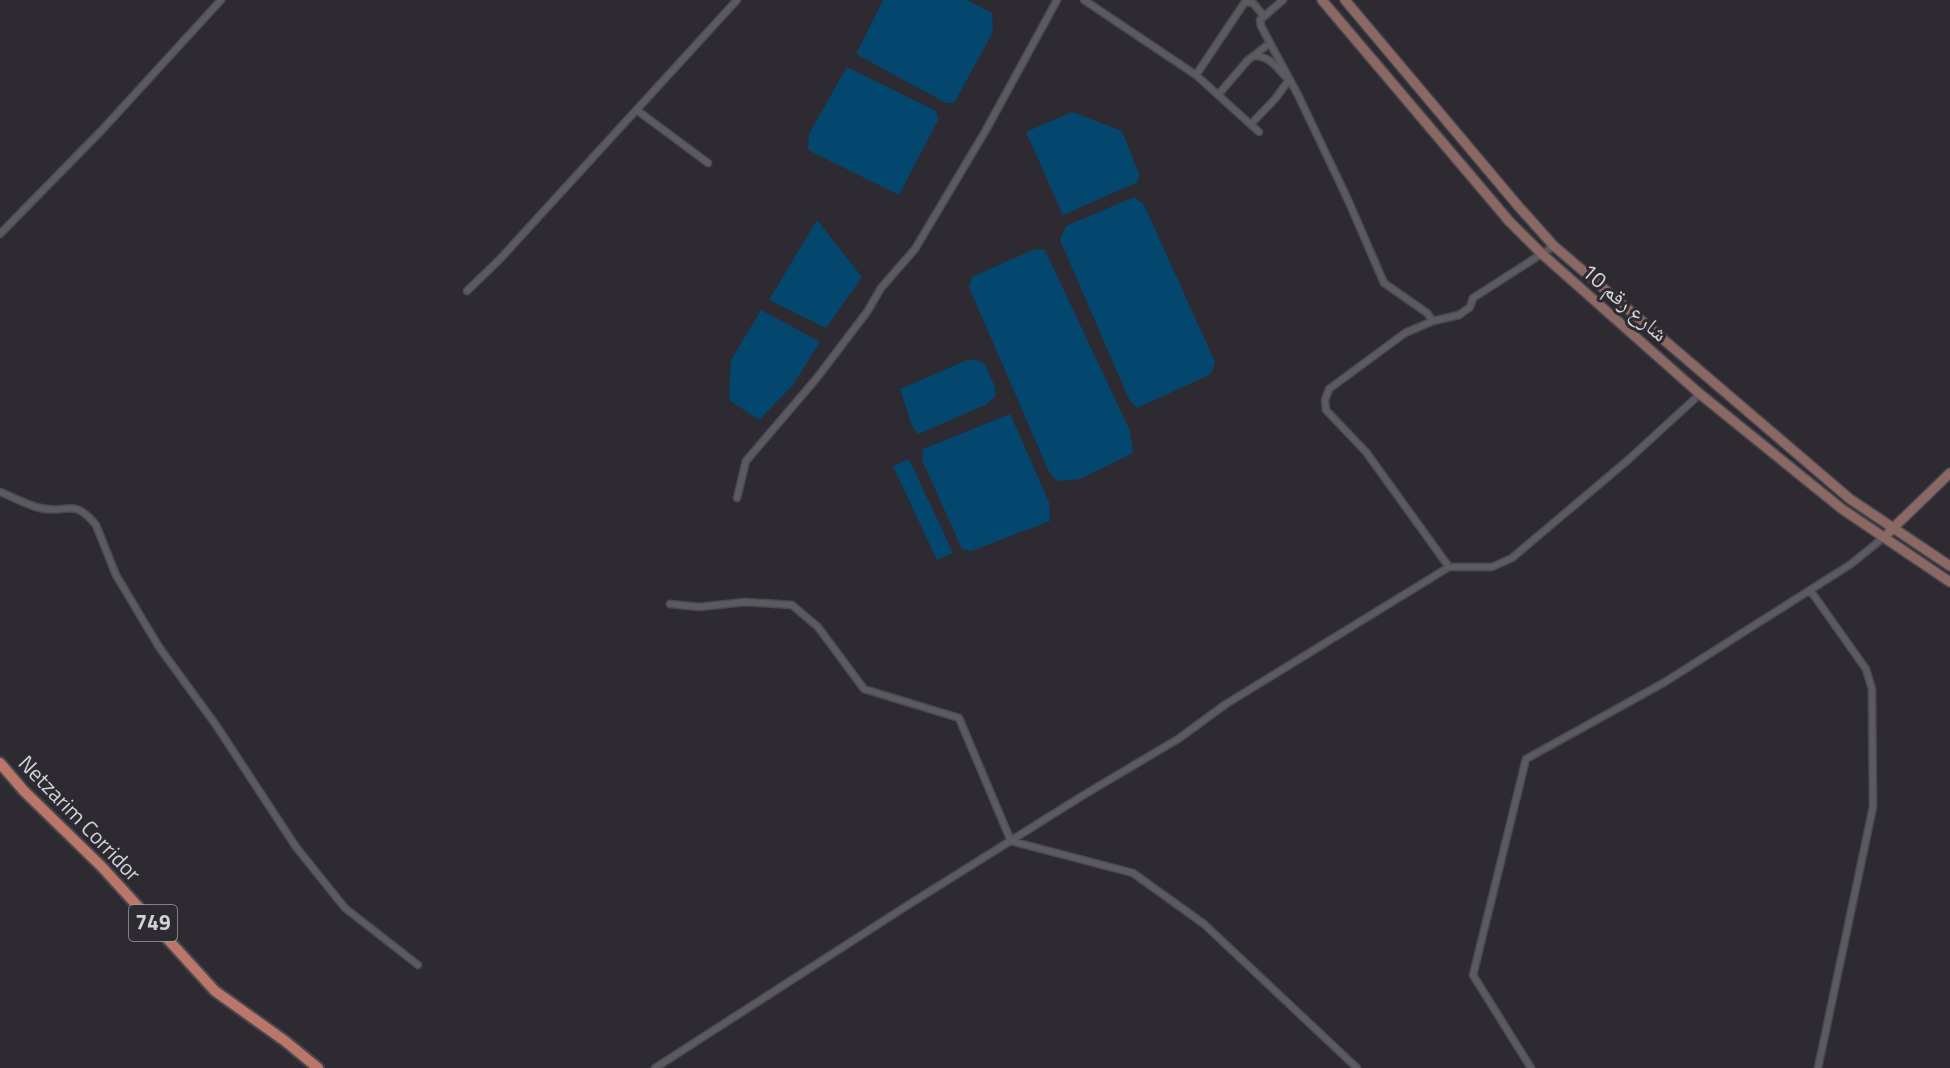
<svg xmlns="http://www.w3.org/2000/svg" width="1950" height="1068" font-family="'Titillium Web','Noto Naskh Arabic',sans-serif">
  <rect width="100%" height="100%" fill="#2d2b31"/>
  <!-- water -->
  <path fill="#03476f" d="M883 0H967L992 13 993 32 954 103H946L856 54Z
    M847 67 936 111 938 120 899 195 808 150 809 134Z
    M1072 112 1122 131 1139 174 1138 182 1063 215 1026 132Z
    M1134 197 1144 205 1215 362 1211 374 1137 408 1129 399 1060 240 1066 226Z
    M817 220 862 277 826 328 769 300Z
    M1035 249 1045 250 1130 431 1133 453 1080 479 1057 481 1049 472 969 287 972 277Z
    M761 310 820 342 792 386 759 420 729 400 731 360Z
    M967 360H976L985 364 995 387V396L987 404 918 434 912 426 900 389Z
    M1010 414 1049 502 1050 521 971 551 962 549 922 460 923 449Z
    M909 459 953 553 937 560 893 466Z"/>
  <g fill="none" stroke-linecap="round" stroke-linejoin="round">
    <!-- street casing -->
    <g stroke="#4a494e" stroke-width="9">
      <path id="street" d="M1084 0 1196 75 1259 132
        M1283 0 1260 20 1261 26 1298 95 1348 200 1384 283 1427 313 1433 321
        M1196 75 1245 2 1253 3 1263 15
        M1218 95 1248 60 1270 43
        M638 111 708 163
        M1251 124 1275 99 1289 80C1278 70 1271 56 1255 56
        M0 234 102 130 221 0
        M467 291 500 259 737 0
        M0 492C13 497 27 505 40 508 68 515 72 496 96 525L116 575 159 647 216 725 296 847 345 908 418 965
        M737 498 746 461 816 379 867 312 881 288 915 249 986 130 1057 0
        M1449 567 1366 452 1326 410 1325 400 1329 389 1405 333 1433 321 1459 315 1470 307 1473 298 1554 246
        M1810 590 1866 669 1872 689 1873 807 1818 1068
        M670 604 699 607 745 602 792 605 818 627 864 689 959 718 1011 841 1133 873 1204 924 1357 1068
        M655 1068 908 905 1082 796 1178 739 1226 704 1449 567H1492L1512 558 1628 460 1700 394
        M1531 1068 1473 975 1526 759 1665 682 1851 564 1883 538"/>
    </g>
    <!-- secondary casing -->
    <g stroke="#4a494e" stroke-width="12">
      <path id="secondary" d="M1322 0 1509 221 1542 254 1700 394 1842 509 1950 582
        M1345 0 1519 207 1554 246 1850 499 1950 566
        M1889 532 1950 473"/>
    </g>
    <!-- primary casing -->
    <g stroke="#4a494e" stroke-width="14">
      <path id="primary" d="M0 763 24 791 102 867 215 991 285 1041 318 1068"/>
    </g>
    <!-- street -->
    <use href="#street" stroke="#5c5a60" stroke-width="6"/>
    <!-- secondary -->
    <use href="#secondary" stroke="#8c6865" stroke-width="9"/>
    <!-- primary -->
    <use href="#primary" stroke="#bb766a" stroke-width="10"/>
  </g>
  <g text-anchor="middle" stroke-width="6" stroke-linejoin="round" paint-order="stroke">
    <!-- shield labels -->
    <rect fill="#2d2b31" stroke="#a09fa4" stroke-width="1.5" x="129" y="905" width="48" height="36" rx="4.5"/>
    <g font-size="21" font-weight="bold" fill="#d2d1d5">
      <text x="153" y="930">749</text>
    </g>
    <!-- street labels -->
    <g font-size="22" fill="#d2d1d5" stroke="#2d2b31">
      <text transform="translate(1625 302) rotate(41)" y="8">شارع رقم 10</text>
      <text transform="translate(80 818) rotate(46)" y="8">Netzarim Corridor</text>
    </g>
  </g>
</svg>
